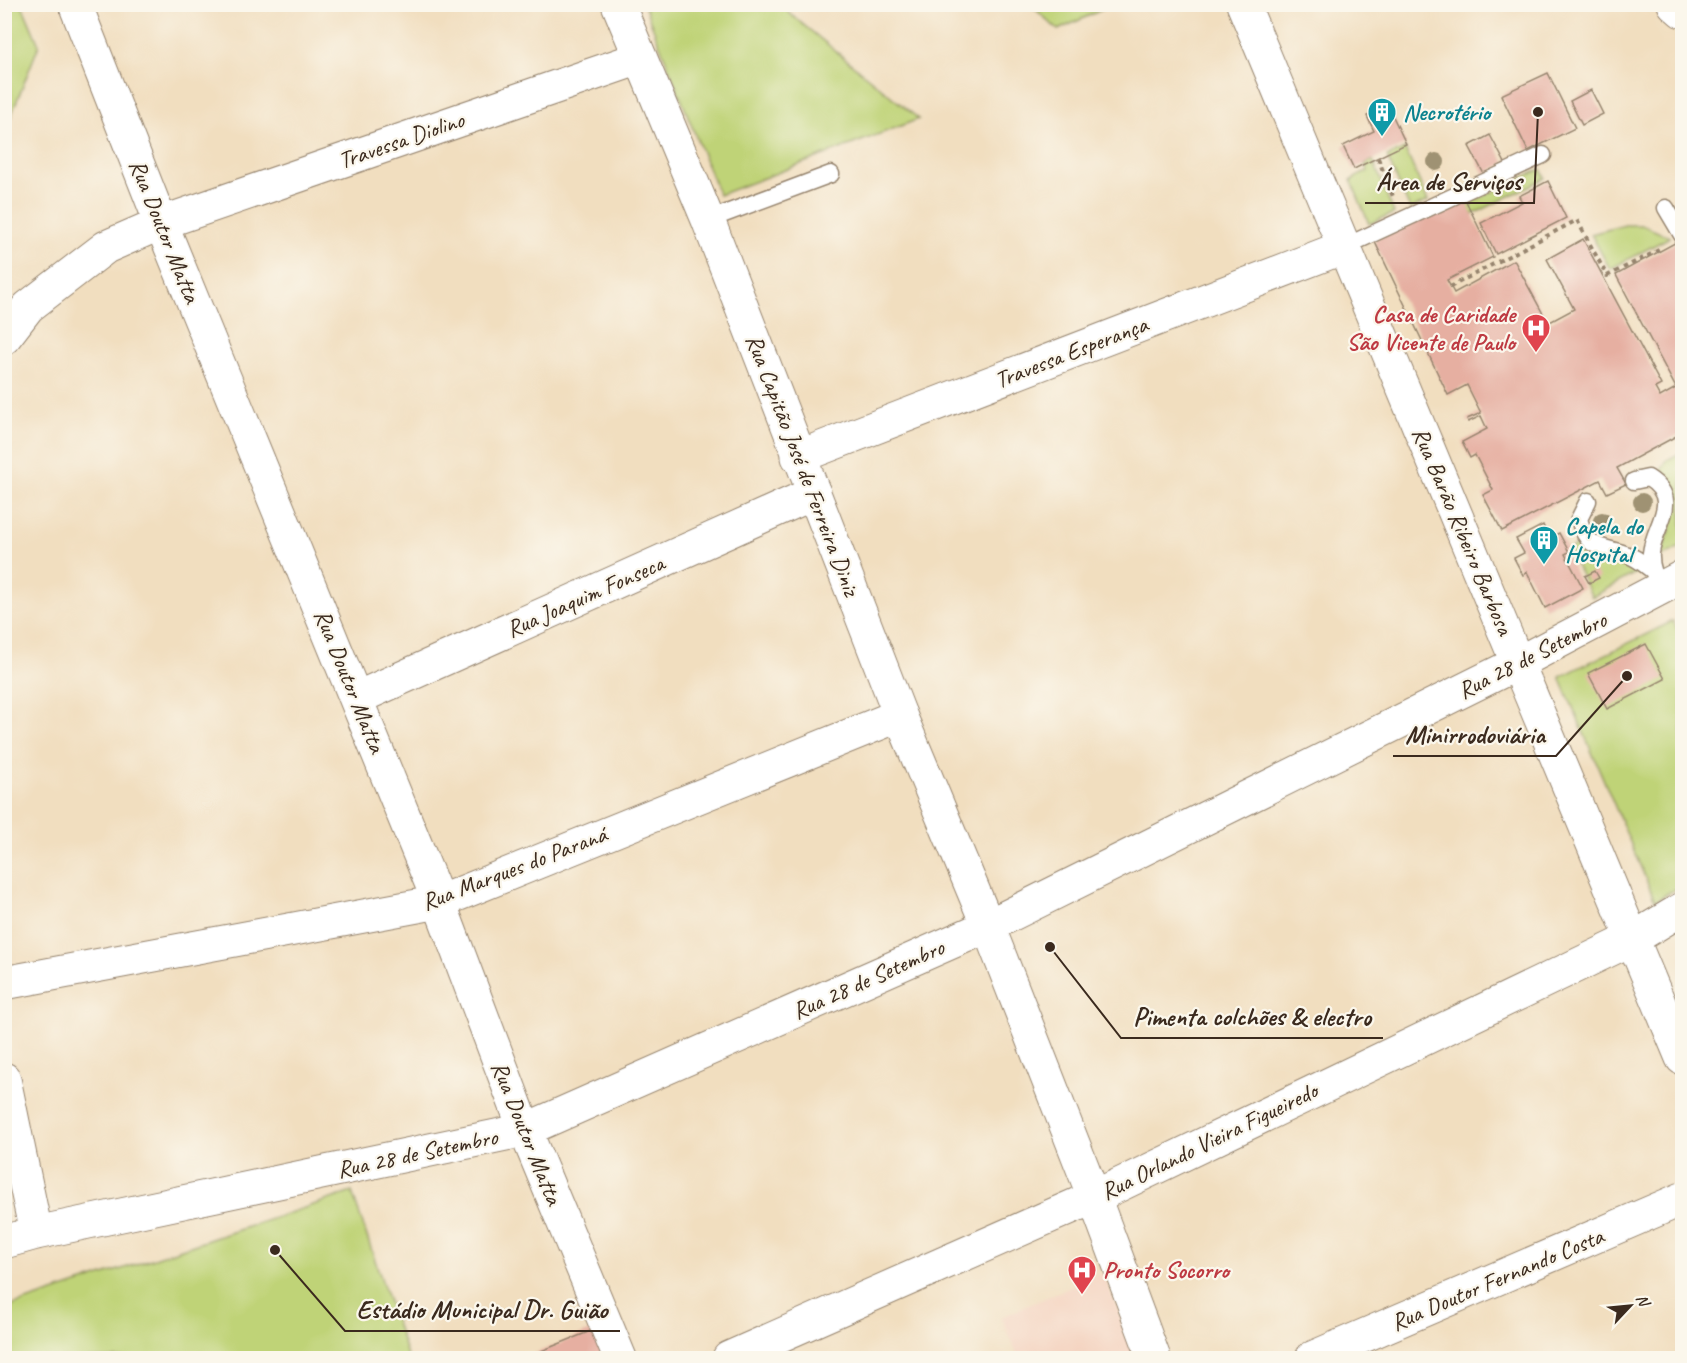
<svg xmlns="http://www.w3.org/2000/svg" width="1687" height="1363" font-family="Caveat,sans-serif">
  <rect width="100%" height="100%" fill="#fbf7ec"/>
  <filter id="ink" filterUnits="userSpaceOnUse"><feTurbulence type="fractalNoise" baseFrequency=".0167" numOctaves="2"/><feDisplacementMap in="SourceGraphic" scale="12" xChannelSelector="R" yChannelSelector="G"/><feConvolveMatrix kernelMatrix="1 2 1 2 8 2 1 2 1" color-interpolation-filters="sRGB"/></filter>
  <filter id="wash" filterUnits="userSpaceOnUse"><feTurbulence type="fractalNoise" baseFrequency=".008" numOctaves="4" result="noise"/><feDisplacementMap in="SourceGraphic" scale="24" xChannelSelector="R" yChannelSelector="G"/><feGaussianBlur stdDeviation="1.35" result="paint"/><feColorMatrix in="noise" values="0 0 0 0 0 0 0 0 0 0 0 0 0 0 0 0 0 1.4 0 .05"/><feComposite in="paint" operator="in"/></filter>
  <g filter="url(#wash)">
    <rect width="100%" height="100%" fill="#f1debf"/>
    <!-- built -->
    <path fill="#f4d3c0" d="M1103 1273 1137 1358H1019L1001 1317Z"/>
    <!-- green -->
    <path fill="#bfd377" stroke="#7d7e4a" stroke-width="1.5" d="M5 4 22 5 39 45 5 131Z
      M644 5H783L789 13 919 119 719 195Z
      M1031 5H1112L1058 30Z
      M1405 149 1428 201 1410 209 1387 157Z
      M1373 160 1394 213 1369 224 1351 180 1368 171 1365 164Z
      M1541 169 1545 178 1472 215 1466 204Z
      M1625 225H1642L1670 237 1610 269 1591 234Z
      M1682 452V546L1662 557C1663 541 1674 528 1674 511 1674 495 1665 483 1662 469L1667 460Z
      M1582 542 1641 570 1592 597 1568 550Z
      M1673 621 1682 638V885L1655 901 1560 677Z
      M352 1192 408 1358H5V1308Z"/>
    <g id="blocks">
      <!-- building -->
      <path fill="#e6afa1" d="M1548 73 1575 128 1528 151 1501 95Z
        M1591 90 1603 114 1582 125 1570 101Z
        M1388 106 1406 144 1354 169 1343 146 1374 131 1367 116Z
        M1490 135 1505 163 1484 174 1469 146Z
        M1548 181 1566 218 1496 254 1481 223 1522 202 1519 196Z
        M1464 197 1493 257 1447 280 1454 293 1514 260 1548 323 1574 309 1547 259 1583 239 1661 385 1655 388 1660 397 1676 388 1616 275 1682 239V433L1617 468 1626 484 1607 493 1600 480 1502 531 1483 495 1493 490 1475 455 1470 458 1462 442 1487 429 1481 416 1468 422 1467 419 1481 413 1467 385 1448 395 1374 240Z
        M1543 525 1549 538 1559 533 1569 552 1565 554 1583 588 1545 608 1527 572 1523 575 1514 558 1524 553 1516 539Z
        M1595 571 1599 578 1589 583 1585 576Z
        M1646 644 1665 679 1607 709 1588 673Z
        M598 1328 611 1358H536L534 1354Z"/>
    </g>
  </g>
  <g filter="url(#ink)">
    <use href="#blocks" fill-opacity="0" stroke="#96846e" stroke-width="1.5"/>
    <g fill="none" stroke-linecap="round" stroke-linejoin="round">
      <!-- lane casing -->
      <g stroke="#96846e" stroke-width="19">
        <path id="lane" d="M1666 208 1682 235
          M708 220 831 174
          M1344 247 1543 155
          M1634 481 1648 478C1683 500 1654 524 1651 553 1650 567 1655 577 1662 589
          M1588 501 1579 519C1588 552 1602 545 1628 555 1637 558 1644 564 1652 570"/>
      </g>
      <!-- street casing -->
      <g stroke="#96846e" stroke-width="35">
        <path id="street" d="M1243 4 1682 1058
          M1674 4 1682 11
          M4 338 28 307 106 247 161 223 640 58
          M798 457 1344 247
          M357 698 814 493
          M4 983 439 902 900 715
          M4 1079 36 1233
          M4 1242 36 1233 525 1130
          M729 1358 1094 1197
          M1312 1358 1682 1199"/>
      </g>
      <!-- secondary casing -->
      <g stroke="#96846e" stroke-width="35">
        <path id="secondary" d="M75 4 161 223 439 902 525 1130 620 1358
          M618 4 708 220 900 715 988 926 1094 1197 1154 1358
          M525 1130 988 926 1518 663 1682 577
          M1094 1197 1634 938 1682 909"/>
      </g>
      <!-- path -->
      <path stroke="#96846e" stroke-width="4" stroke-dasharray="4.5 4.5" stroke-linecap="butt" d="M1378 158 1394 199
        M1450 287 1577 220 1607 276 1663 248"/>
      <!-- lane -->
      <use href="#lane" stroke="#fff" stroke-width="16"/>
      <!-- street -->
      <use href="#street" stroke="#fff" stroke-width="33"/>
      <!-- secondary -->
      <use href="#secondary" stroke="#fff" stroke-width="33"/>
    </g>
    <!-- trees -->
    <g fill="#9f9273">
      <circle cx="1436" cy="162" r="9"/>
      <circle cx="1642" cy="502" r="9"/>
      <circle cx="1602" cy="521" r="9"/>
    </g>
  </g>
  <!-- icons -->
  <defs>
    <g id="building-pin" transform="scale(1.5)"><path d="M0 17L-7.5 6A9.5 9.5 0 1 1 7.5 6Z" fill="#0f9aa8" stroke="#fbf7ec"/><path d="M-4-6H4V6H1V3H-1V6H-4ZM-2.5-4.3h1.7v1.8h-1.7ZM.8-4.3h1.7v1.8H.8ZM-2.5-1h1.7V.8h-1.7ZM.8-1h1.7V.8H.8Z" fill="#fff"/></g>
    <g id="hospital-pin" transform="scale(1.5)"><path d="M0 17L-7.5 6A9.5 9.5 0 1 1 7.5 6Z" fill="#e0444e" stroke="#fbf7ec"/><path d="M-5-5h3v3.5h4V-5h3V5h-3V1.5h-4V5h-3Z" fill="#fff"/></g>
  </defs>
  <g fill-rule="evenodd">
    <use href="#building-pin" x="1382" y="112"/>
    <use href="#hospital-pin" x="1536" y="328"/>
    <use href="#building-pin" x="1544" y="540"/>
    <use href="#hospital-pin" x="1082" y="1270"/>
  </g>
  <g text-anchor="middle" stroke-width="4.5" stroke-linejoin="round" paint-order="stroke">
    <!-- culture labels -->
    <g font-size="24" font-weight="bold" fill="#0d838f" stroke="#fbf7ec" text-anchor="start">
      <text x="1403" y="120">Necrotério</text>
      <text x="1565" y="534">Capela do<tspan x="1565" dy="28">Hospital</tspan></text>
    </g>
    <!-- street labels -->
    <g font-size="24" fill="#3b2a1e" stroke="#fbf7ec">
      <text transform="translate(401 140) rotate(-19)" y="8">Travessa Diolino</text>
      <text transform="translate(165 231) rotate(68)" y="8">Rua Doutor Matta</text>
      <text transform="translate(1071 352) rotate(-21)" y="8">Travessa Esperança</text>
      <text transform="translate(803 465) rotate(69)" y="8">Rua Capitão José de Ferreira Diniz</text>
      <text transform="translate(1463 531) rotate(67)" y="8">Rua Barão Ribeiro Barbosa</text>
      <text transform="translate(585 596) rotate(-24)" y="8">Rua Joaquim Fonseca</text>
      <text transform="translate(1532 655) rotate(-27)" y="8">Rua 28 de Setembro</text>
      <text transform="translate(350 681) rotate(68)" y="8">Rua Doutor Matta</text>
      <text transform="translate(514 868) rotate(-21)" y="8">Rua Marques do Paraná</text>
      <text transform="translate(868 979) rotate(-24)" y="8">Rua 28 de Setembro</text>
      <text transform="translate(527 1133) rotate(68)" y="8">Rua Doutor Matta</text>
      <text transform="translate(1209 1141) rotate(-26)" y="8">Rua Orlando Vieira Figueiredo</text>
      <text transform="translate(417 1153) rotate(-12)" y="8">Rua 28 de Setembro</text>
      <text transform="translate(1497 1279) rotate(-23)" y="8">Rua Doutor Fernando Costa</text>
    </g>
    <!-- health labels -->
    <g font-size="24" font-weight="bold" fill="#be3a42" stroke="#fbf7ec" text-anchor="end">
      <text x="1515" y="322">Casa de Caridade<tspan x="1515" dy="28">São Vicente de Paulo</tspan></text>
      <text x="1103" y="1278" text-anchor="start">Pronto Socorro</text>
    </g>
  </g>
  <!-- callouts -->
  <path fill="none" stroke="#3b2a1e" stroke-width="2" d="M1538 112L1534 203H1365M1627 676L1556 756H1393M1050 947L1121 1038H1383M275 1250L345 1331H620"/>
  <g fill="#3b2a1e" stroke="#fbf7ec" stroke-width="2">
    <circle cx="1538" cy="112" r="6"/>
    <circle cx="1627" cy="676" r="6"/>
    <circle cx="1050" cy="947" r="6"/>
    <circle cx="275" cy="1250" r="6"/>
  </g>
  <g font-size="26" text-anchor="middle" font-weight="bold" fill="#3b2a1e" stroke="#fbf7ec" stroke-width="4.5" stroke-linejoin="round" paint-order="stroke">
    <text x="1449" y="190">Área de Serviços</text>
    <text x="1475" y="743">Minirrodoviária</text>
    <text x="1252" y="1025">Pimenta colchões &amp; electro</text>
    <text x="482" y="1318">Estádio Municipal Dr. Guião</text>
  </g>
  <!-- margin -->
  <rect width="1687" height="1363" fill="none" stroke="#fbf7ec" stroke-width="24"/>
  <!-- north arrow -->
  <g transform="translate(1630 1306) rotate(64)" stroke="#fbf7ec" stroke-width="4.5" paint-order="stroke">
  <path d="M0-4.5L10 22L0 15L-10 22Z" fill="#3b2a1e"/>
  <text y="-9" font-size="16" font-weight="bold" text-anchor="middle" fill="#3b2a1e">N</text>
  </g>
</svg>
